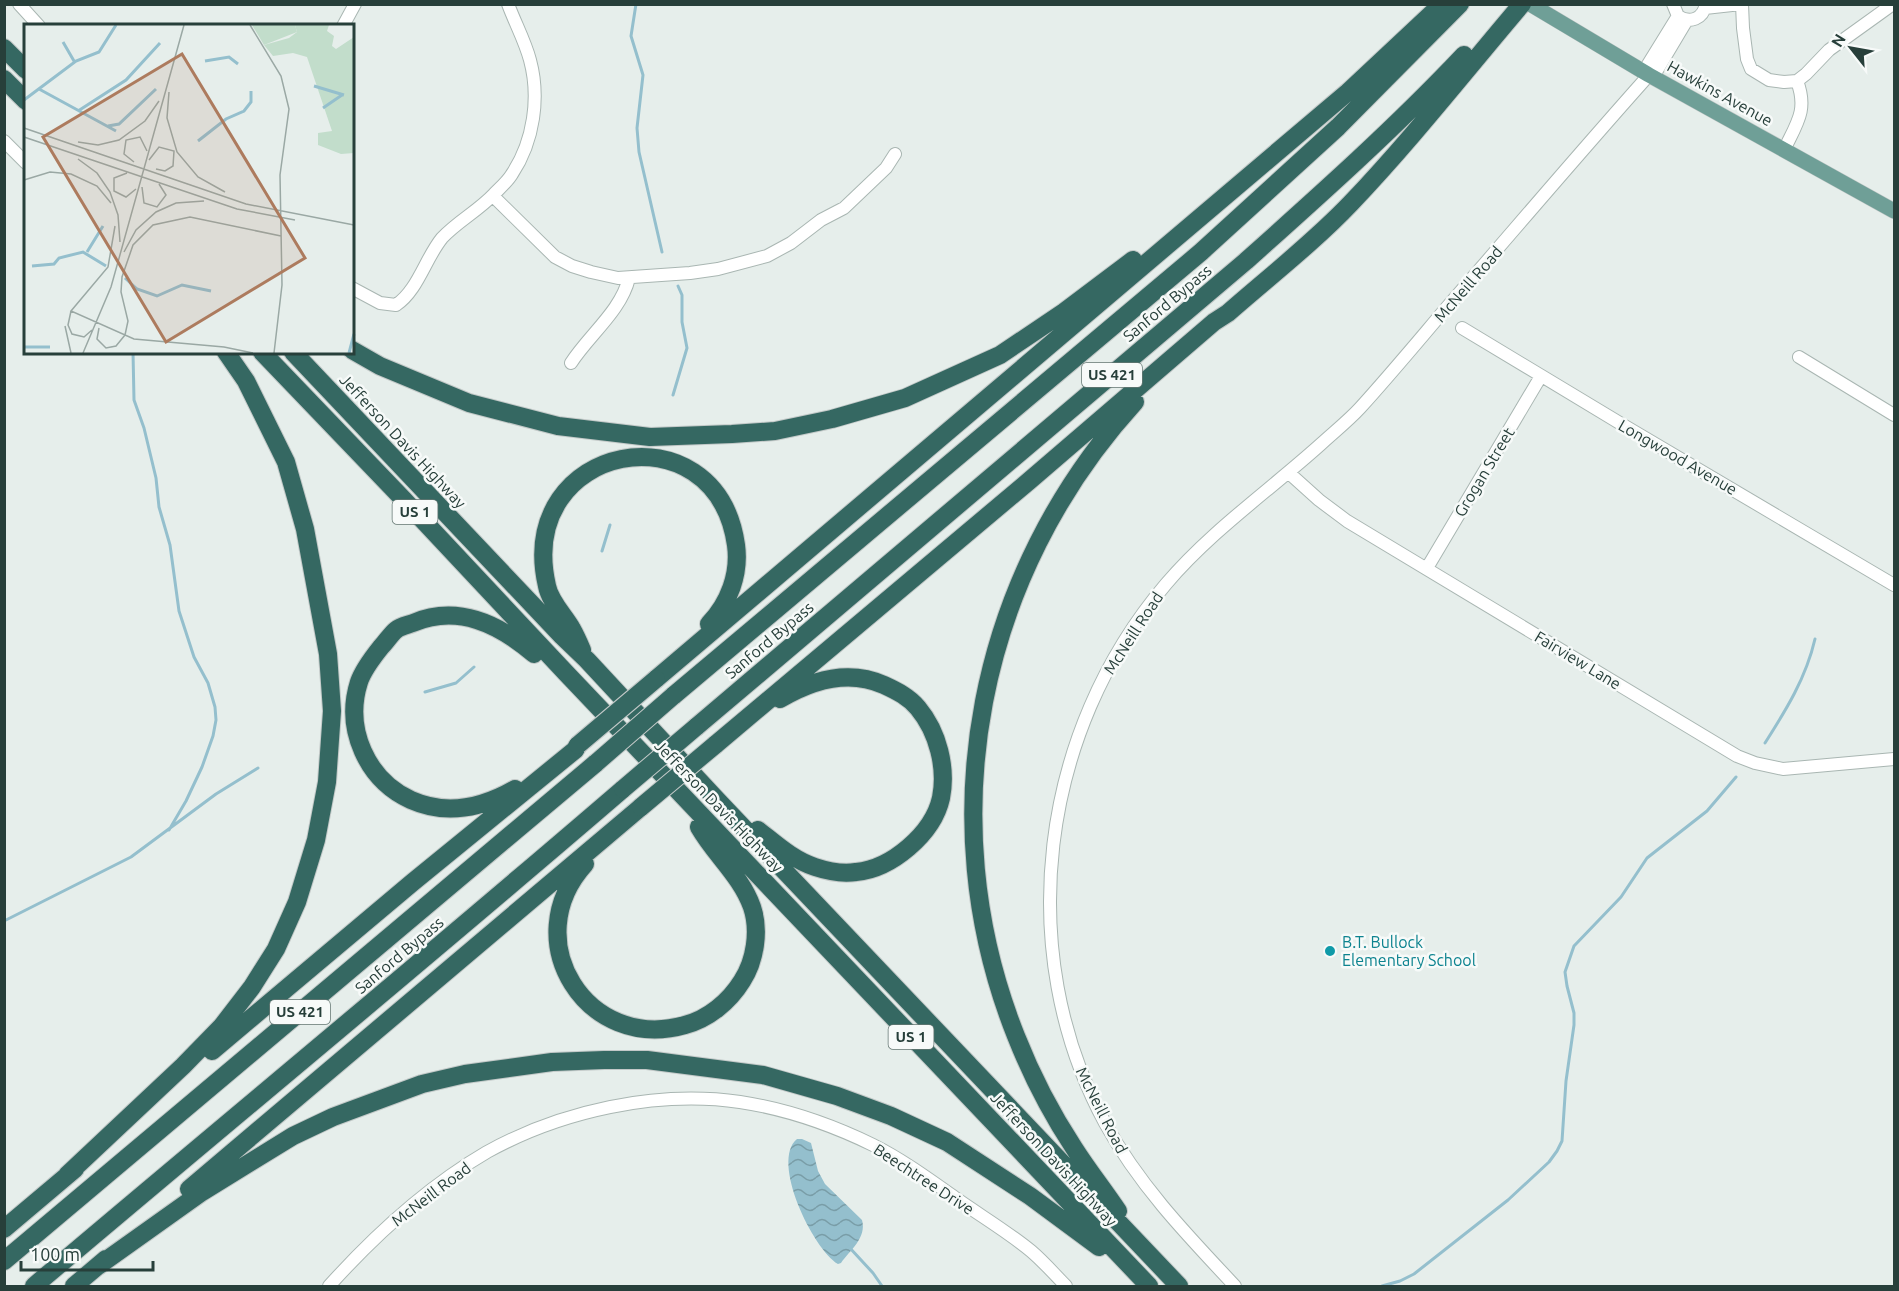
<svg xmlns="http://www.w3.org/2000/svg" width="1899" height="1291" font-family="Ubuntu,sans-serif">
  <defs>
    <pattern id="water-waves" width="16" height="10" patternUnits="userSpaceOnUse" patternTransform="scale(1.5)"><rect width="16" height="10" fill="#94bfcd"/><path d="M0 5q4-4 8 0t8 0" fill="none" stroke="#799da7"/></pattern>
  </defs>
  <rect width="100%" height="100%" fill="#e6eeeb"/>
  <!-- water -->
  <path fill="url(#water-waves)" d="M797 1139H802L811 1143 818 1171 825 1184 862 1220C867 1238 850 1250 841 1263L838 1264C813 1249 770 1161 797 1139Z"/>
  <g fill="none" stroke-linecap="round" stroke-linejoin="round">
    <!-- stream -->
    <path stroke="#94bfcd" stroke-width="3" d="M636 4 631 36 643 75 637 128 639 152 662 252
      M133 352 134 400 144 428 156 478 159 507 170 545 179 611 194 657 208 683 215 707 216 720 213 736 202 767 186 801 169 830
      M673 395 687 348 682 322V295L678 286
      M602 551 610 525
      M425 692 456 683 474 667
      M1765 743C1786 710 1806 678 1815 639
      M4 921 131 857 216 794 258 768
      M849 1247 873 1273 882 1286
      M1382 1286 1400 1281 1414 1274 1508 1200 1549 1162 1557 1151 1562 1141 1566 1081 1574 1025V1013L1567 986 1565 972 1574 946 1621 897 1647 858 1707 811 1736 777"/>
    <!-- minor casing -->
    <g stroke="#a9b6b2" stroke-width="14">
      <path id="minor" d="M19 4 39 26
        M1673 4 1678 16C1690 24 1703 19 1706 4
        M1742 4 1743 28 1747 59 1751 69 1769 80 1784 82 1797 81 1806 74 1829 50 1893 4
        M1705 8 1741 4
        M343 26 355 4
        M1644 71 1678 16
        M1653 77 1687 20
        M4 141 26 163
        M1784 150C1797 123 1808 110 1797 81
        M493 196 555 257 572 266 591 272 618 278 690 273 718 269 767 256 791 243 821 220 844 208 886 168 895 154
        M352 288 380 303 396 305C418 290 425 259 442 238 458 221 478 211 494 194 500 188 508 181 512 174 534 141 540 97 530 60 525 41 515 23 508 4
        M1462 328 1623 425 1894 585
        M1799 357 1894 415
        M571 363C589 335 621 311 629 278
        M1289 473 1319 500 1347 521 1737 756 1755 763 1783 769 1894 759
        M1427 568 1541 376
        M329 1286C375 1235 427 1187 487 1152 561 1111 656 1090 740 1102 786 1109 832 1125 873 1145 903 1160 930 1180 957 1199 981 1216 1008 1232 1031 1251 1044 1262 1055 1275 1066 1286
        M1235 1286C1187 1235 1139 1185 1105 1123 1012 951 1040 732 1166 584 1211 531 1270 490 1321 444 1334 432 1348 421 1360 408 1390 375 1419 340 1448 306 1515 229 1581 151 1649 75"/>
    </g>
    <!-- major casing -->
    <g stroke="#c3c9c8" stroke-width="16">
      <path id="major" d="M1530 4 1649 75 1894 211"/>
    </g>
    <!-- highway casing -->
    <g stroke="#c3c9c8" stroke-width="20">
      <path id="highway" d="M4 48 26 70
        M4 79 26 101
        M352 350 380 366 469 403 558 426 650 437 732 434 775 431 832 419 905 398 1000 355 1064 312 1133 260
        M262 352 404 500 566 673 1149 1286
        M293 352 562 636 587 660 718 801 1179 1286
        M582 650C579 643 576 636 572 629 565 616 550 602 547 586 514 442 716 405 736 545 740 574 729 603 709 624
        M656 679 1348 92 1442 4
        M673 696 1201 252 1338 127 1460 4
        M696 727 1246 261C1321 194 1396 127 1464 55
        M715 745 1029 481 1214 322 1228 313C1269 277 1314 242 1351 203 1411 140 1465 71 1522 4
        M515 789C482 808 447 816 411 800 367 780 344 729 359 682 363 670 373 657 381 647 386 642 391 634 396 630 401 626 408 625 413 623 458 604 499 624 534 654
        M758 830C776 844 793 860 815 867 827 871 843 874 856 872 891 869 933 834 941 798 947 768 938 732 918 708 909 697 897 691 884 685 848 669 812 680 780 699
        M585 864C516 940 587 1053 685 1025 708 1019 729 1002 742 981 755 961 760 931 752 907 741 876 715 855 699 827
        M212 1051 413 882 575 750 578 745
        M67 1175 183 1066 222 1026 252 987 276 949 297 902 316 840 327 782 332 711 328 654 305 529 286 462 246 381 226 352
        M189 1189 641 807
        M1118 1211C1104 1190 1088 1170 1074 1148 1051 1113 1031 1074 1016 1036 929 818 978 574 1135 402
        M4 1229 75 1169
        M4 1261 596 763
        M98 1266 202 1192 293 1136 333 1117 422 1084 465 1074 552 1062 604 1060H647L763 1075 837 1096 891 1116 947 1142 1030 1196 1099 1247
        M34 1286C230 1120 428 957 623 789
        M74 1286 106 1259"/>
    </g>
    <!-- minor -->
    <use href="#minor" stroke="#fff" stroke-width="12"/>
    <!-- major -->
    <use href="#major" stroke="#6f9f97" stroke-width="15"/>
    <!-- highway -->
    <use href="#highway" stroke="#356862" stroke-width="18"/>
    <!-- highway-bridge casing -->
    <g stroke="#c3c9c8" stroke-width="20" stroke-linecap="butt">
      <path id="highway-bridge" d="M578 745 656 679
        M596 763 673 696
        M623 789 696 727
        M641 807 715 745"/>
    </g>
    <!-- highway-bridge -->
    <use href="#highway-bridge" stroke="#356862" stroke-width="18"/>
  </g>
  <!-- markers -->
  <circle fill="#0f9aa8" stroke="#f7faf9" stroke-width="2" cx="1330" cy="951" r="6"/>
  <g text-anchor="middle" stroke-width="5" stroke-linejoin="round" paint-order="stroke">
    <!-- shield labels -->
    <g fill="#f7faf9" stroke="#657773" stroke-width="1.5">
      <rect x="1082" y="363" width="60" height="24" rx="4.5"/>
      <rect x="392.5" y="500" width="45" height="24" rx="4.5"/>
      <rect x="270" y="1000" width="60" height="24" rx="4.5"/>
      <rect x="888.5" y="1025" width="45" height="24" rx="4.5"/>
    </g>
    <g font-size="15" font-weight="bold" fill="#273f3a">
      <text x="1112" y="380">US 421</text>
      <text x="415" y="517">US 1</text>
      <text x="300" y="1017">US 421</text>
      <text x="911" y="1042">US 1</text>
    </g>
    <!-- street labels -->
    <g font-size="16" fill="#273f3a" stroke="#f7faf9">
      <text transform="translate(1720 93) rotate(29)" y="6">Hawkins Avenue</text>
      <text transform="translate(1468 284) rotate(-49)" y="6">McNeill Road</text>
      <text transform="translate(1167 303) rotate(-40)" y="6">Sanford Bypass</text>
      <text transform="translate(403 441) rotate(47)" y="6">Jefferson Davis Highway</text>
      <text transform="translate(1678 457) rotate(30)" y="6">Longwood Avenue</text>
      <text transform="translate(1484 472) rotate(-59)" y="6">Grogan Street</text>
      <text transform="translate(1133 633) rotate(-57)" y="6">McNeill Road</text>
      <text transform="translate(769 640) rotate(-40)" y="6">Sanford Bypass</text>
      <text transform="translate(1578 660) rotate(31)" y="6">Fairview Lane</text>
      <text transform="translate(719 806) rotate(46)" y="6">Jefferson Davis Highway</text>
      <text transform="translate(399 955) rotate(-40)" y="6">Sanford Bypass</text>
      <text transform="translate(1102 1110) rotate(63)" y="6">McNeill Road</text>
      <text transform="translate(1054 1159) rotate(47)" y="6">Jefferson Davis Highway</text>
      <text transform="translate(924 1179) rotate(33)" y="6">Beechtree Drive</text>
      <text transform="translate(431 1194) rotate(-37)" y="6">McNeill Road</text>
    </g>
    <!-- culture labels -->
    <g font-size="16" fill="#0d838f" stroke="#f7faf9" text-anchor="start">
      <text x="1342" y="948">B.T. Bullock<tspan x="1342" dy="18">Elementary School</tspan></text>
    </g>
  </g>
  <!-- overview -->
  <g transform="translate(24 24)">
    <rect width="330" height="330" fill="#e6eeeb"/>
    <path d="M271 1H305L303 7 310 12 308 22 312 25 330 13V129L317 130 294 121V109L308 107 283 33 269 29 249 32 240 21 265 14 273 8Z" fill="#c2ddcb"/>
    <path d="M228 1H271L273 8 240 21Z" fill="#c2ddcb"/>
    <path fill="none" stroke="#94bfcd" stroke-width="3" d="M39 18 50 37M181 37 205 33 214 40M290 62 320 71M15 65 92 107M0 76 52 37 75 28 92 1M299 84 318 71M54 87 102 56 136 19M84 102 95 100 132 65M174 117 202 95 220 87 227 78V67M63 228 79 202M8 242 30 240 35 234 59 228 82 242M101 254 113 265 133 272 158 261 187 267M0 323H26M325 329 330 310"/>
    <path fill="none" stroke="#9aa8a4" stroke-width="1.5" d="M226 1 257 52 265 85 256 151 258 261 250 329M145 68 143 94 153 128 174 153 201 168M0 104 222 180 330 201M0 113 213 185 271 196M54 118 74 121 95 116 121 97 135 77M54 135 73 149 86 168 94 191 96 218M125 136 135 123 150 127 149 142 141 147 132 145M110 138 100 130 102 116 116 113 123 127M103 149 90 154V167L102 173 112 165M0 156 26 148 47 150 73 162 87 179M118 163 120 179 133 183 142 171 135 160M91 202 84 243 47 287 110 315 200 323 229 329M100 228 112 206 132 188 152 179 180 177M47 287 44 301 48 310 60 313 68 306M41 302 47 329M75 304 73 315 82 324 92 322 101 311M101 311 104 297 97 268 98 253 109 221 129 201 166 193 257 212M59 329 87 263 160 1"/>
    <path fill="#ad7b5e" fill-opacity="0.15" stroke="#ad7b5e" stroke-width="3" d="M158 30 281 234 142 318 19 113Z"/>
    <rect width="330" height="330" fill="none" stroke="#273f3a" stroke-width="3"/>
  </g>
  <!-- border -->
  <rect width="1899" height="1291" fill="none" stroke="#273f3a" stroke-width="12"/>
  <!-- north arrow -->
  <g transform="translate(1851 48) rotate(301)" stroke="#f7faf9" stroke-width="4.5" paint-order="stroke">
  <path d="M0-4.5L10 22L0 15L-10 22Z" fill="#273f3a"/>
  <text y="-9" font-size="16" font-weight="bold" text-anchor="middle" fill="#273f3a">N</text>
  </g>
  <!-- scale -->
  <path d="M21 1261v9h132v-9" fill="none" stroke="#273f3a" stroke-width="3"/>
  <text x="30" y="1261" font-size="18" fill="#273f3a" stroke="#f7faf9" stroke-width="4.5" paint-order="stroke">100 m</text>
</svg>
